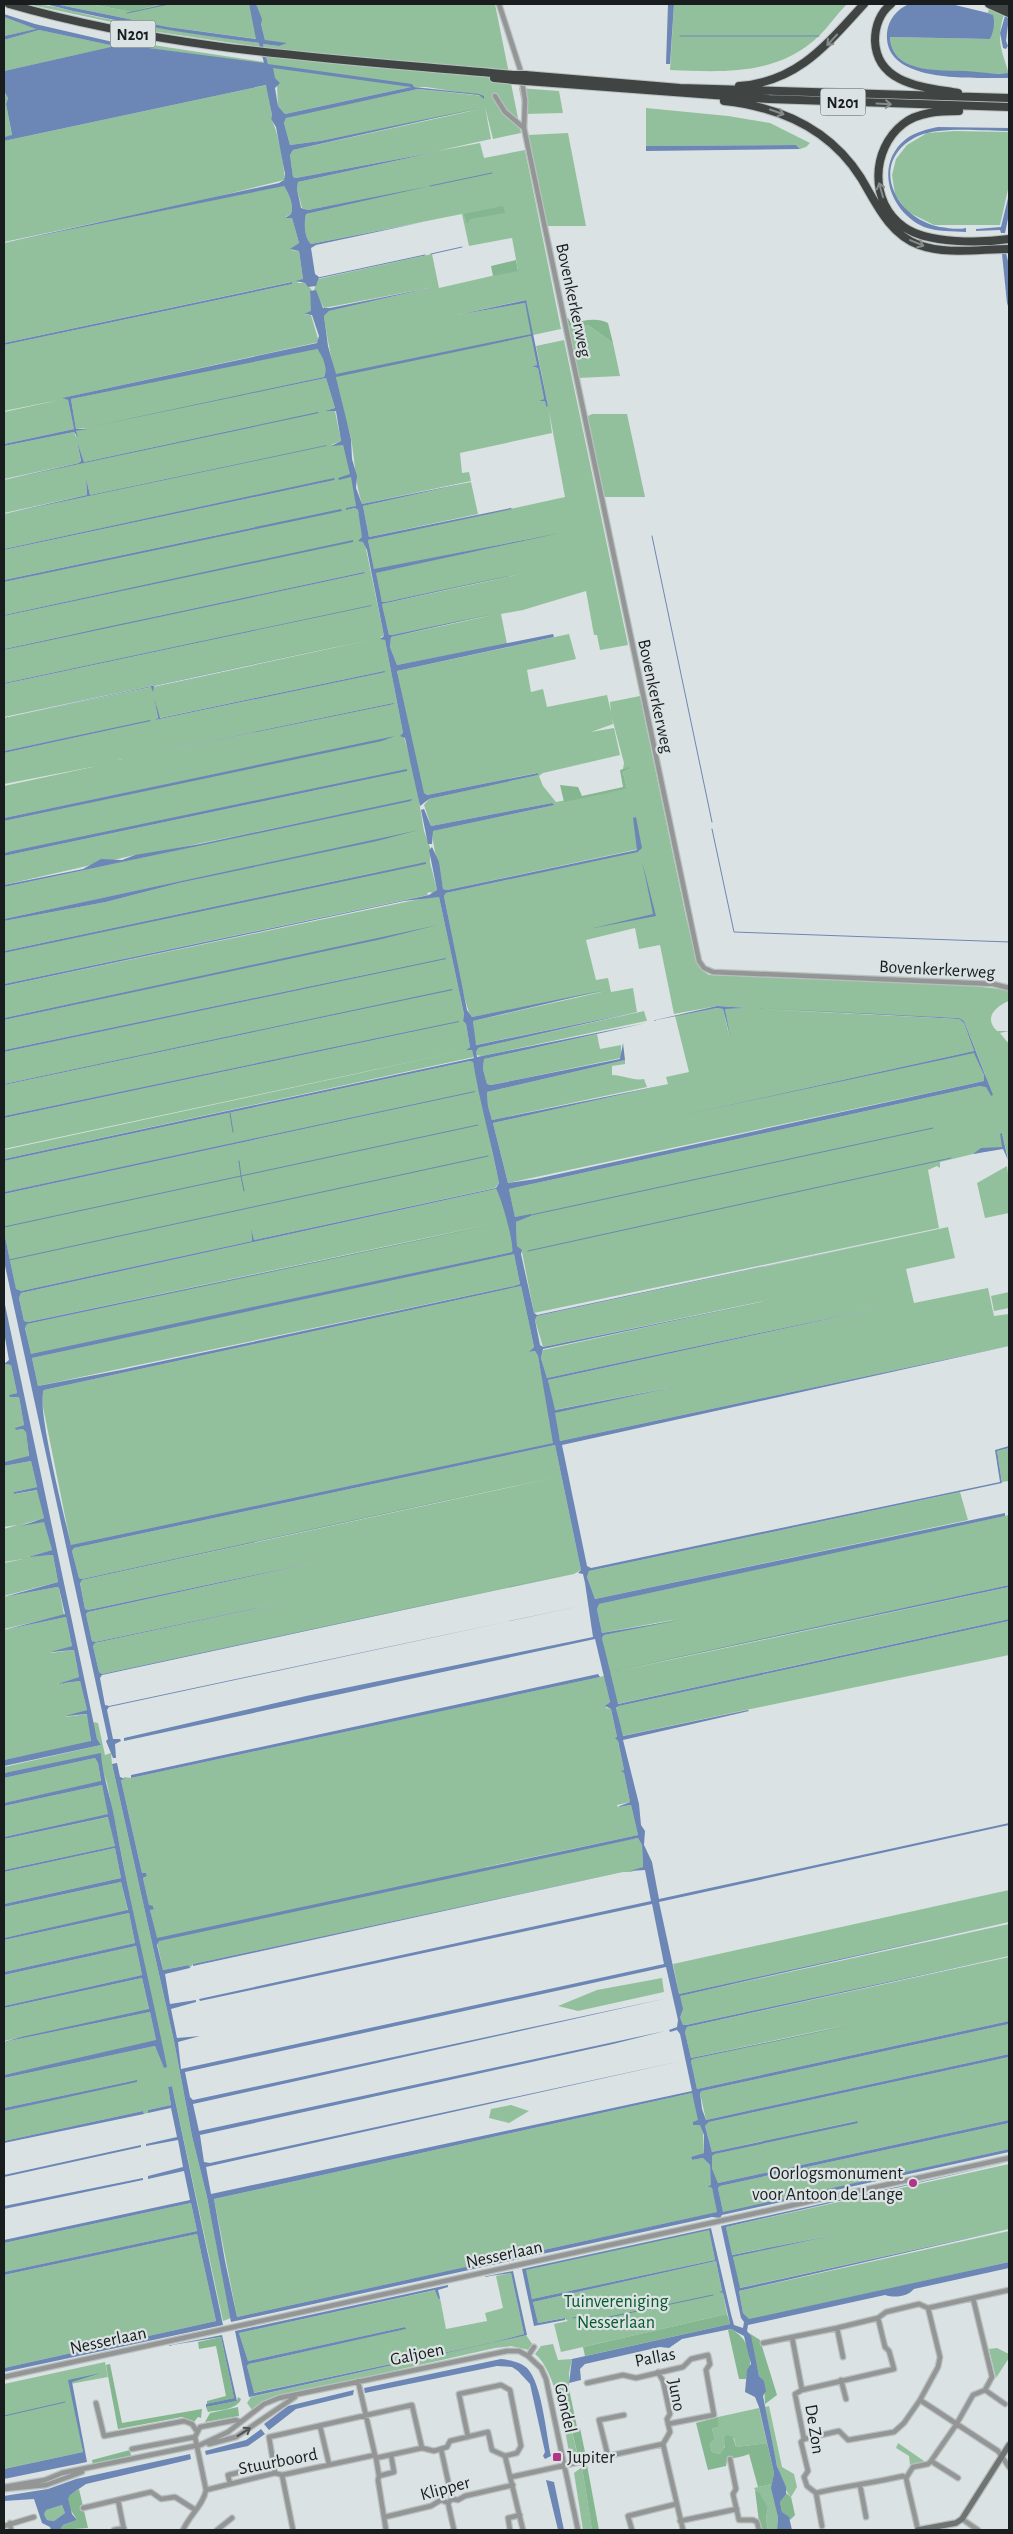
<svg xmlns="http://www.w3.org/2000/svg" width="1013" height="2534" font-family="'Alegreya Sans',sans-serif">
  <rect width="100%" height="100%" fill="#dbe2e3"/>
  <!-- green -->
  <path fill="#93c09c" fill-rule="evenodd" d="M27 4C54 4 77 13 103 18 155 28 207 36 260 43V47L158 32Z
    M55 4H91L131 12 161 4H249L257 39 168 27Z
    M256 4H495L521 133 493 139 485 107 491 139 437 151 480 143 484 158 525 150 561 329 533 335 525 300 457 315 525 303 532 334 364 369 531 336 537 365 533 368H538L544 399 540 401H545L546 407 548 406 536 346 564 340 628 645 600 650 597 635H594L586 591 523 610 501 614 507 644 397 665 390 647 391 637 493 615 392 635H389L382 604 522 574 385 602H382L375 573 543 536 374 570 368 540 565 497 549 411 552 433 460 453 462 473 469 472 471 481 362 504C355 482 355 461 351 438 349 429 345 420 344 412 337 379 328 349 324 316L329 311 434 287 324 308 314 290 318 279 432 254 439 288 518 270 512 238 469 246 462 214 311 244C304 237 304 223 306 214L389 195 308 210 302 208 297 189 298 182 436 152 296 178 293 177 290 155 293 150 480 109 320 141 290 145 284 123 286 118 296 115 418 89 484 96 426 87H411L285 114 278 106 277 85 268 64 263 44 279 46 265 40Z
    M674 4H847C837 14 829 26 819 36 777 76 723 72 670 70Z
    M989 8 1004 15C996 41 1001 48 1009 74 985 72 926 75 908 64 896 58 891 49 890 37L990 39 993 15 988 13Z
    M4 17 37 29 4 36Z
    M39 30 116 46 4 71V40Z
    M133 42 264 62V64L126 45Z
    M267 85 272 115 271 119C277 127 286 170 284 180L200 201 4 242V141Z
    M519 88 559 91 563 113 524 114Z
    M4 91 8 98 6 104 12 136 4 137Z
    M646 108 728 116 770 123 810 143 806 147 800 149 796 145 646 146Z
    M954 131 1009 132V185L1000 225H934L908 212 895 195 892 175 896 159 907 145 927 133Z
    M568 133 586 226H547L528 135Z
    M281 186H284C289 194 294 205 291 214L285 217 292 218 299 243 291 250 299 251 303 279 297 283H305L312 290 310 292 312 312 304 315H311L319 342 63 398 68 400 74 429 4 444V412L59 400 4 411V345L292 284 291 282 4 343V243Z
    M588 325 613 343 620 376 578 378 567 326Z
    M314 348C324 351 328 368 324 377L245 395 326 378 335 408 328 410 335 411 341 441 331 445H343L354 486 356 506 346 510 355 508 358 510 384 636 380 637 385 640 403 733 415 777 424 831 430 847V862L437 890 432 894 431 892 427 893 428 895 4 984V953L425 862 4 951V921L106 902 179 883 419 831 4 919V887L412 800 143 855H135L4 885V856L407 771 4 853V821L395 737 4 818V786L97 766 4 784V753L150 721 4 751V718L152 687V691L153 687 374 639 4 717V684L371 606 4 683V650L97 629 4 649V616L353 541 4 615V582L275 523 4 580V550L335 480 334 479 4 549V514L327 445 90 495 86 478 87 495 4 513V480L318 412 84 462 77 441 81 462 79 463 4 479V446L74 432 76 437V431L86 428 76 429 71 399ZM364 572 366 573 126 623 158 616ZM384 671 385 672 155 720 158 719 154 696 159 718ZM393 703V704L118 760Z
    M592 414H627L645 497H602L586 417Z
    M471 482 478 514 369 537 363 506Z
    M569 634 576 659 527 670 531 692 543 689 547 707 607 695 611 712 610 702 640 696 686 917 698 964 703 971 709 975 956 984 1009 990V1001C996 1006 983 1018 997 1031H1009L1000 1033 1009 1044V1162L1002 1133V1147L940 1162V1168L937 1166 928 1170 939 1228 534 1313 522 1252 517 1246 516 1222 531 1216 515 1217 509 1189 980 1086H986L991 1096 985 1074 964 1021 959 1018 757 1009 959 1019 964 1023 974 1051 674 1117 975 1052 984 1075V1081L508 1183 493 1123 668 1084 666 1077 689 1072 675 1016 717 1008 723 1009 729 1035 725 1009 748 1008 717 1006 674 1014 660 945 639 949 635 928 586 940 596 980 608 978 611 992 633 988 637 1012 475 1045 473 1021 606 991 472 1017C463 1007 449 916 444 896L446 893 640 851 639 849 447 890 443 889C440 869 433 850 432 831L555 805 552 803 431 826 424 805 429 799 537 775V773L427 795 423 793 397 671ZM612 718 624 763 623 769H630L623 772 627 789 556 802 543 786 539 776 543 773 620 755 614 728 591 732 613 724Z
    M434 896 439 897 464 1014 463 1021 466 1024 470 1047 466 1050 4 1149V1118L459 1022 4 1116V1085L453 990 4 1084V1052L446 958 4 1050V1020L438 926 4 1018V986Z
    M644 1011 647 1021H646L482 1056 476 1055V1049L478 1048Z
    M597 1034 600 1049 621 1045V1058L491 1085 487 1084 483 1069 484 1059Z
    M466 1050H472L474 1057 4 1159V1150Z
    M625 1060V1064L612 1066V1075C623 1075 633 1081 644 1079L647 1087 492 1120 488 1106 487 1092Z
    M470 1061 473 1062 499 1183 495 1188 254 1240 251 1227 252 1241 21 1291 16 1290 4 1232V1194L475 1092 4 1192V1161Z
    M1007 1166 1009 1181V1213L985 1218 977 1183Z
    M496 1189 500 1194 514 1246 512 1252 31 1355 25 1327 27 1324 501 1222 28 1322 24 1321 19 1298 21 1293Z
    M948 1227 955 1258 906 1269 914 1303 988 1288 994 1316 1009 1314V1346L560 1441 554 1413 673 1387 554 1410 548 1380 897 1304 547 1378 541 1358 543 1350 774 1299 543 1347 535 1320 537 1316Z
    M514 1253 520 1284 514 1286 38 1386 32 1358Z
    M521 1286 534 1347 530 1352 535 1351 538 1356 554 1443 71 1546 41 1397 44 1390Z
    M1009 1292V1308L994 1311 991 1296Z
    M4 1364 11 1365 17 1393 10 1395 19 1397 24 1425 16 1428V1430L23 1429 26 1431 29 1457 4 1462Z
    M555 1445 581 1570 574 1574 102 1674 99 1672 93 1646 95 1643 337 1591 95 1642 92 1641 86 1614 88 1612 330 1559 88 1610 85 1609 80 1582 82 1580 557 1477 82 1579 79 1578 72 1551 74 1548Z
    M1009 1448V1481L1002 1482 997 1451Z
    M31 1461 37 1487 14 1492 15 1494 38 1490 44 1518 21 1525 44 1521 52 1550 28 1557 53 1555 58 1582 4 1596V1563L23 1559 4 1562V1529L17 1525 4 1527V1466Z
    M960 1492 968 1520 595 1599 587 1577 589 1571Z
    M1009 1515V1585L614 1672 1009 1587V1619L617 1704 615 1701 602 1638 604 1635 678 1619 602 1633 597 1609 598 1604Z
    M57 1587 59 1588 64 1615 4 1629V1597Z
    M66 1617 72 1646 50 1653 74 1650 79 1677 57 1684 80 1681 87 1710 65 1717 88 1714 91 1742 4 1760V1630Z
    M1009 1621V1655L622 1736 616 1709 619 1706Z
    M604 1676 610 1702 606 1706V1708L611 1709 624 1770 622 1771 624 1773 630 1802 617 1805 618 1807 631 1805 638 1835 485 1867 638 1838 642 1845 643 1867 631 1872H623L193 1964 190 1968 189 1965 163 1970 150 1910 154 1908 153 1906H149L143 1878 147 1876 146 1873H142L121 1780 124 1779V1777L131 1778Z
    M93 1722 98 1723 105 1755 111 1753 112 1764 174 2041 192 2136 207 2197 231 2318 223 2321 172 2086 168 2087 171 2105 148 2110V2113L144 2114 143 2111 4 2141V2111L137 2080 4 2108V2078L155 2046 164 2067 107 1783 100 1763 101 1754 4 1773V1767L101 1745 97 1739Z
    M95 1758 98 1763 101 1782 4 1803V1778Z
    M102 1785 109 1814 4 1837V1806Z
    M109 1817 115 1846 4 1870V1839Z
    M115 1848 121 1878 4 1904V1872Z
    M121 1882 128 1911 4 1938V1907Z
    M1009 1890V1922L679 1994 673 1964Z
    M129 1913 135 1943 4 1972V1940Z
    M1009 1924V1956L686 2025H683L680 2017 679 1996Z
    M136 1946 142 1975 4 2006V1975Z
    M1009 1957V2021L697 2089 691 2061 693 2059 851 2024 691 2058 685 2032 687 2027Z
    M142 1978 149 2010 4 2041V2008Z
    M662 1978 664 1992 578 2011 558 2006 597 1990Z
    M150 2012 156 2040 154 2043 4 2075V2042Z
    M1009 2024V2054L706 2120 700 2093 702 2091Z
    M1009 2057V2120L718 2183 712 2168V2156L715 2154 857 2122 856 2121 712 2152 705 2126 709 2122Z
    M692 2093 703 2132 704 2153 691 2158 692 2160 703 2158 710 2165 712 2185 707 2186 712 2188 718 2212 237 2317 214 2199Z
    M511 2105 529 2111 509 2123 489 2118 491 2109Z
    M1009 2123V2149L723 2213 718 2188 720 2186Z
    M1009 2164V2229L739 2288 733 2257 833 2235 731 2255 726 2227Z
    M191 2203 197 2231 4 2272V2243Z
    M709 2229 715 2260 532 2299 525 2270Z
    M1009 2231V2262L752 2319H748L743 2313 739 2291Z
    M197 2234 216 2321 4 2368V2275Z
    M716 2261 722 2292H720L723 2293 727 2314 561 2352 554 2324 568 2321 564 2318 538 2323 533 2302Z
    M511 2273 524 2334 490 2343 253 2393 247 2366 249 2364 405 2329V2327L248 2361 239 2333 436 2290 439 2300 440 2298 446 2329 487 2321 485 2313 503 2308 496 2276Z
    M526 2335 533 2345 529 2350 511 2346 495 2348 277 2397 262 2403 252 2410 247 2403 251 2397Z
    M553 2344 558 2360 572 2359 569 2373V2389L562 2391 578 2457H570C565 2431 556 2370 535 2354L541 2346Z
    M997 2348 1009 2354V2358L996 2378 989 2349Z
    M105 2362 108 2377 70 2384 83 2452 4 2469V2384Z
    M769 2406 782 2467 794 2474 797 2487 791 2497C777 2484 770 2428 765 2407Z
    M759 2408 767 2443 736 2447 734 2438 724 2439C726 2445 725 2449 720 2454L712 2452 710 2444 715 2439 712 2429 718 2427V2417Z
    M898 2443 924 2461 923 2462 910 2465 909 2456 896 2448Z
    M582 2467 592 2530H583L574 2473Z
    M772 2484 778 2517 777 2530H768L766 2518 768 2508 754 2488Z
    M62 2505 65 2513 54 2521 47 2520 44 2514 45 2510Z"/>
  <!-- forest -->
  <path fill="#84b68f" d="M91 4H161L131 12Z
    M503 206 505 213 470 219 467 224 464 214Z
    M516 260 518 271 493 276 491 266Z
    M565 318H568L571 323C583 321 597 317 608 323L613 343 588 325 567 326Z
    M629 767 630 769 623 772 627 789 564 802 560 785 578 787 582 796 623 787 620 770Z
    M727 2314 730 2324 585 2356 583 2347Z
    M731 2329C745 2337 750 2347 750 2363 751 2368 747 2373 746 2379H739L728 2330Z
    M749 2333 760 2340 777 2395 765 2404 764 2382 759 2376Z
    M221 2337 234 2398 207 2404V2401L226 2396 216 2346 199 2349 198 2342Z
    M110 2364 122 2423 202 2409 201 2418 198 2417 194 2422 182 2417 118 2429 106 2365Z
    M569 2389 577 2427 580 2428 586 2457 578 2456 562 2390Z
    M238 2397 241 2399C237 2410 218 2410 208 2412L206 2407 237 2401Z
    M238 2407 239 2416 205 2422 210 2413Z
    M718 2417V2427L712 2429 715 2439 710 2444 712 2452 720 2454 725 2447 724 2439 726 2435 733 2437 736 2447 767 2443 774 2473 772 2484 758 2487 749 2454C743 2457 731 2458 727 2460L726 2466 708 2470 696 2423Z
    M130 2450 131 2456 93 2465 92 2460Z
    M587 2465 599 2530H592L582 2467Z
    M79 2489 88 2528 60 2530 63 2525 77 2520C74 2514 64 2504 69 2496 70 2494 77 2491 79 2489Z
    M755 2490 760 2494 768 2508 766 2518 768 2530H760Z
    M786 2493 791 2497 795 2515 790 2520 782 2512 780 2502Z"/>
  <!-- water -->
  <path fill="#6c87b5" fill-rule="evenodd" d="M45 4H55L168 27 256 39 249 4H256L262 19 261 24 265 40 287 43 279 46 263 44 268 64 412 84 414 87 479 94 484 96V99L479 95 418 89 286 118 284 123 290 145 320 141 480 108 293 150 290 155 293 177 296 178 436 152 298 182 297 189 301 208 308 210 430 186 306 214C304 223 304 237 311 244L423 222 316 245 311 248 315 274 319 277 316 286 308 287 305 283 296 281 303 279 299 251 290 249 299 243 292 218H285L291 214C294 205 289 194 284 186L4 243 279 183 284 180 285 174 276 127 271 119 272 115 266 85 4 141V137L12 135 6 104 8 98 4 91V71L115 46 39 30 4 40V36L36 29 4 17V14L35 24 126 45 264 63 259 43C187 34 115 22 45 4ZM273 68 411 87 285 114 278 106 275 88 280 83 275 78Z
    M668 4H674L670 64H666Z
    M909 4H951L988 13 993 15C995 23 994 31 990 39L890 37C892 74 939 70 966 71 980 72 996 75 1009 73V78C975 77 883 85 887 33 888 20 897 9 909 4Z
    M1005 16 1009 17 1006 41 1008 46 1006 49 1003 48 1000 33Z
    M938 127 1009 128V131C984 131 941 126 918 136 868 160 892 217 940 227 948 228 958 230 966 228V232C953 231 937 232 924 227 890 212 873 165 906 139 915 132 928 129 938 127Z
    M796 145 800 149 646 151V146Z
    M1009 194V214L1005 233H1001L1000 230 976 231V229L1001 227Z
    M1006 253 1009 265V309L1007 303 1002 254Z
    M292 282V284L4 345V343Z
    M434 287 329 311 324 316 328 346 336 374 531 334 525 303 457 315 526 300 548 406 546 407 545 401H539L544 399 538 368 532 367 537 365 531 336 336 377 351 439 352 459 357 476 356 488 362 504 471 482 363 506 369 537 511 508 512 509 368 540 374 569 560 533 376 573 382 602H385L522 573 382 604 389 635H392L493 614 391 637 390 647 397 665 553 634 554 637 397 671 424 793 427 795 538 773V775L429 799 420 806 405 738 400 736 403 733 385 640 380 639 384 636 367 550 363 542 358 541 362 537 358 510 355 508 346 510V508L356 506 351 477 339 480 338 478 350 474 343 445 331 446 341 441 336 411H325L335 408 326 378 90 427 324 377C328 368 323 356 317 349L71 399 76 429H87L76 431 78 437 74 432 4 446V444L74 429 68 400 62 398 317 343 319 336 312 315 304 314 311 311 310 291 316 290 323 308H330Z
    M318 412 319 413 4 480 79 463 81 461 77 441 84 462Z
    M327 445 326 446 4 514 87 495 86 478 90 495Z
    M334 478 335 480 4 550V549Z
    M341 509 342 511 4 582V580Z
    M353 540V542L4 616V615Z
    M364 572 366 573 4 650V649Z
    M372 605 371 606 4 684V683Z
    M374 638 154 686 153 692 151 687 4 718Z
    M384 671 386 672 155 720 158 718 154 697 160 718Z
    M393 703 394 704 118 760Z
    M150 720 151 721 4 753V751Z
    M395 736 382 741 4 821V818Z
    M407 769V771L4 856V853L12 851Z
    M412 799 411 801 4 887V885L83 869 101 859 122 860 135 855 200 844Z
    M552 803 555 805 433 831 432 844H428L421 810 424 809 431 826Z
    M636 817 642 848 638 852 446 893 444 896 467 1010 472 1017 605 990 473 1021 476 1045 637 1012 478 1048 476 1052 477 1057 646 1023 484 1059 483 1069 487 1084 491 1085 620 1059 623 1043 625 1060 487 1092 488 1106 492 1120 664 1085 493 1123 508 1183 536 1179 984 1081V1075L974 1053 674 1117 974 1051 964 1023 959 1019 757 1008 959 1018 964 1021 993 1095 991 1096 986 1087 980 1086 509 1189 515 1217 531 1214V1216L516 1222 517 1246 522 1250 521 1254 534 1313 537 1315 942 1228 537 1316 535 1320 540 1345 543 1347 777 1299 543 1349 541 1358 547 1378 897 1304 548 1380 555 1410 674 1387 555 1413 560 1441 1009 1346 562 1445 587 1566 591 1568 1000 1482 995 1450 1009 1446V1448L997 1451 1002 1483 589 1571 587 1577 595 1599 1005 1513V1516L599 1604 597 1609 602 1633 679 1620 604 1635 602 1638 618 1704 1009 1619V1621L619 1706 616 1708 623 1736 748 1710 749 1711 623 1740 639 1804 641 1825 645 1831 644 1845 652 1862 659 1899 1009 1823V1825L659 1902 679 1994 1009 1922 680 1996 683 2009 680 2017 683 2025H686L1009 1956 687 2027 685 2032 691 2058 852 2025 693 2059 691 2061 697 2089 1009 2021V2024L702 2091 700 2093 702 2109 706 2120 1009 2054V2057L709 2122 705 2126 712 2152 857 2121 858 2123 715 2154 712 2156V2168L718 2183 1009 2120V2123L720 2186 718 2188 723 2212 1009 2149V2152L722 2215 720 2218 712 2217 231 2322 207 2197 192 2136 174 2041 112 1764 117 1763 120 1777 125 1779 121 1780 142 1873H146L147 1876 143 1878 149 1905 153 1906 154 1909 150 1910 157 1938 638 1835 631 1805 617 1807 630 1802 624 1773 621 1771 624 1770 618 1741 615 1738 617 1737 611 1709 605 1706 610 1702 595 1639 124 1741V1738L306 1696 593 1637 585 1583 583 1574 578 1573 581 1570 555 1445 74 1548 72 1551 79 1578 82 1579 557 1476 82 1580 80 1583 85 1609 88 1610 330 1559 88 1612 86 1614 92 1641 95 1642 337 1591 95 1643 93 1646 99 1672 102 1674 574 1573 102 1675 100 1678 105 1705 109 1706 585 1605 109 1707 107 1710 113 1739H120L121 1741 115 1744 116 1758H113L106 1741 108 1739 4 1261V1232L16 1289 21 1291 252 1241 251 1227 254 1240 496 1188 499 1183C491 1142 480 1103 473 1062L470 1061 4 1161V1159L474 1058 472 1050H466L4 1150 466 1050 470 1047 466 1024 463 1021 464 1014 439 897 404 901 4 986V984L429 895 437 890 429 850 432 847 439 862 443 889 447 890 637 850 633 818ZM496 1189C501 1196 515 1246 512 1252L31 1354 25 1328 27 1324 501 1223 28 1322 24 1321 19 1298 21 1293ZM514 1254 520 1284 514 1286 121 1370 38 1386 32 1358ZM521 1286 534 1347 529 1352 535 1351 538 1356 553 1443 71 1545C66 1523 35 1403 44 1390ZM638 1838 642 1845 643 1867 630 1871 645 1870 651 1901 199 1999 200 2001 652 1904 664 1964 181 2069 178 2042 200 2036 177 2038 171 2009 196 2002V2000L170 2004 165 1974 190 1968 189 1965 163 1970 157 1945 159 1941ZM666 1967 678 2020 677 2027 669 2030 670 2032 677 2030 680 2034 692 2091 211 2194 206 2167 681 2061 210 2163 204 2162 200 2135 613 2044 665 2031 199 2131 193 2104 668 1998 193 2100 190 2097 185 2072ZM692 2093 698 2120 693 2122V2125H700L704 2135V2153L691 2157 692 2160 703 2158 710 2165 711 2185 707 2186 712 2188 717 2212 237 2317 225 2261 214 2199Z
    M419 830 377 841 179 883 106 902 4 921V919Z
    M642 861 656 916 589 929 653 914Z
    M426 862V864L4 953V951Z
    M438 925 382 939 4 1020V1018Z
    M446 958V959L4 1052V1050Z
    M452 989 453 990 4 1085V1084Z
    M717 1006 748 1008 725 1009 730 1036 723 1009 717 1008 651 1021Z
    M459 1021V1022L4 1118V1116Z
    M475 1091V1092L4 1194V1192Z
    M1002 1133 1008 1160 1003 1149 973 1154 981 1148 1002 1147 1000 1134Z
    M4 1300 97 1739 101 1745 4 1766V1760L91 1741 87 1714 65 1716 87 1710 80 1681 57 1684 79 1677 74 1650 50 1652 72 1646 66 1617 4 1630 65 1614 59 1588 57 1587 4 1597 58 1582 53 1555 28 1557 52 1550 44 1522 21 1526 44 1518 37 1490 14 1494V1492L37 1487 31 1461 4 1466V1462L29 1456 26 1432 23 1429 16 1430 15 1428 24 1425 19 1397H10L9 1395 17 1393 11 1365 4 1364 9 1360 4 1332Z
    M1009 1585V1587L614 1671Z
    M598 1674 600 1677 131 1778V1775Z
    M101 1753C102 1774 110 1795 114 1816 129 1900 150 1983 167 2067L164 2068 155 2046 4 2078V2075L156 2040 150 2012 4 2042 21 2037 149 2009 142 1978 4 2008V2006L142 1975 136 1946 4 1975V1972L135 1943 129 1913 4 1940V1938L128 1910 121 1882 4 1907V1904L121 1878 115 1848 4 1872V1870L115 1846 108 1817 4 1839V1837L108 1814 102 1785 4 1806V1803L101 1781 98 1763 95 1758 4 1778V1773Z
    M627 1871 193 1966V1964Z
    M137 2080V2082L4 2111V2108Z
    M172 2086 223 2325 4 2372V2368L216 2321 197 2234 4 2275V2272L197 2231 191 2203 4 2243V2240L190 2200 184 2171 148 2179V2176L183 2167 178 2140 146 2146V2144L177 2137 171 2108 148 2113V2110L171 2105 168 2087Z
    M143 2111 144 2114 4 2143V2141Z
    M141 2145V2147L4 2177V2175Z
    M1009 2162 726 2227 732 2255 834 2235 733 2257 740 2288 1009 2229 739 2291 743 2313 749 2319 1009 2262V2268L914 2289C907 2297 895 2298 885 2295L748 2325 747 2331 751 2336 759 2376 764 2381 766 2391 763 2396 777 2466 786 2487V2494L780 2502 782 2512 789 2517 792 2530H777L778 2517 771 2488 774 2473 759 2407 755 2397 745 2392 747 2370 751 2364 744 2336 731 2329 682 2339 669 2348 660 2347 585 2364 580 2369 581 2380 569 2383 572 2359 730 2324 723 2293 719 2292 722 2291 716 2261 533 2302 538 2323 565 2318V2320L534 2326 522 2269 711 2228 731 2314 734 2325 743 2328 744 2322 741 2318 721 2226ZM709 2230 715 2260 532 2299 526 2270Z
    M143 2178V2180L4 2209V2206Z
    M513 2271 527 2335 249 2397 235 2331 448 2285V2287L438 2290 440 2298 439 2300 435 2290 239 2333 248 2361 405 2327 406 2329 249 2364 247 2366 254 2393 490 2343 524 2334 511 2273 482 2277Z
    M222 2335 237 2401 206 2407V2404L234 2398 221 2337 166 2346Z
    M501 2359C510 2360 520 2362 527 2368 542 2383 546 2434 551 2456L545 2459 543 2456 545 2452 530 2384 518 2371 512 2367 497 2366 365 2393 364 2388Z
    M101 2373 72 2382 87 2462 4 2479V2469L83 2452 68 2380Z
    M354 2390 353 2395 296 2409 269 2430 264 2424 288 2406Z
    M261 2429 265 2434 248 2446 206 2455 205 2451 246 2440Z
    M190 2454 191 2459 188 2460 86 2484 70 2495 68 2499 72 2514 77 2520 63 2525 60 2530H51L50 2527 42 2523 34 2499 4 2501V2496L48 2489 76 2479ZM62 2505 65 2513 54 2521 47 2520 44 2514 46 2510Z
    M546 2480 554 2482 564 2530H558Z"/>
  <g fill="none" stroke-linecap="round" stroke-linejoin="round">
    <!-- stream -->
    <path stroke="#6c87b5" stroke-width="1" d="M127 13 169 4
      M680 36H819
      M430 186 492 173
      M431 254 462 247
      M318 278 425 255
      M652 536 712 822
      M712 829 734 932 1009 942
      M230 1113 233 1132
      M244 1191 241 1176 478 1125
      M531 1215 933 1128
      M4 1227 241 1176 239 1161
      M528 1251 951 1158
      M9 1260 488 1156
      M573 2318 579 2317 581 2323 713 2295
      M4 2416 65 2402"/>
    <!-- street casing -->
    <g stroke="#b8bfbf" stroke-width="7">
      <path id="street" d="M499 4 520 69 525 100 524 128 699 961 704 968 713 972 993 984 1009 988
        M495 96 505 112 524 128
        M928 2308 1009 2290
        M837 2328 843 2357
        M792 2337 802 2390 795 2394 804 2439 801 2442 808 2471 804 2477 807 2486 816 2493
        M763 2343 837 2328 878 2318 886 2312 919 2304 928 2308
        M528 2356 534 2347
        M658 2372 663 2381 670 2414 667 2419 670 2432 663 2444 683 2530
        M4 2377 1009 2158
        M841 2380 846 2399
        M358 2381 375 2455
        M587 2383 623 2375 636 2378 683 2367 691 2359 708 2355 710 2364 706 2370 714 2415 668 2424
        M802 2390 894 2369 889 2351 885 2347 878 2318
        M985 2390 1005 2404
        M920 2400 998 2451 1009 2467
        M96 2403 104 2436 184 2421 192 2424 196 2430
        M320 2426 329 2464
        M468 2437 459 2394 501 2385 510 2390 521 2446 517 2453 505 2456
        M804 2439 839 2431 848 2440 894 2432 904 2423 920 2400 938 2367 940 2357 928 2308
        M209 2444 236 2437 295 2397
        M198 2446 228 2432 264 2404 279 2398 507 2351H519L528 2356 541 2368 546 2379 578 2530
        M132 2449 195 2437
        M441 2449 452 2499
        M375 2455 376 2458 422 2448 434 2451 447 2447 450 2441 488 2432 492 2450 505 2456 523 2530
        M608 2456 599 2420 624 2415
        M376 2458 379 2476
        M730 2459 736 2489 733 2494 739 2520H753L757 2522 759 2530
        M931 2461 958 2478
        M275 2473 269 2437 412 2405 422 2448
        M282 2475 293 2530
        M511 2477 663 2444
        M230 2484 228 2475 249 2470
        M860 2485 866 2517
        M4 2487 45 2480 62 2473 199 2445
        M4 2489 46 2485 82 2472
        M206 2490 275 2473 282 2475 375 2455
        M118 2500 124 2530
        M448 2503 454 2530
        M83 2508 151 2492 161 2499 175 2497 194 2509
        M385 2517 431 2506 441 2500 448 2503 452 2499 458 2500 465 2496 513 2485
        M962 2519 978 2530
        M680 2521 737 2509
        M10 2523 11 2530
        M4 2526 34 2517
        M822 2526 816 2493C845 2486 874 2483 903 2476L906 2478
        M114 2530 124 2528
        M183 2530C189 2516 204 2504 206 2490L195 2437 200 2427 236 2420 241 2422
        M217 2530 232 2518
        M386 2530 378 2480 379 2476 394 2472 391 2455
        M510 2530 508 2518 520 2515
        M632 2530 628 2516 676 2504
        M918 2530 906 2478 913 2467 928 2464 931 2461 956 2425 973 2395 985 2390 992 2377 973 2298"/>
    </g>
    <!-- secondary casing -->
    <g stroke="#b8bfbf" stroke-width="8">
      <path id="secondary" d="M918 2530 956 2523 962 2519 1009 2445"/>
    </g>
    <!-- highway casing -->
    <g stroke="#b8bfbf" stroke-width="10">
      <path id="highway" d="M9 4C176 52 341 59 513 75
        M891 4C880 13 875 27 875 41 877 85 925 87 958 93
        M989 4 1009 13
        M992 4 1009 6
        M525 75 680 88 1009 98
        M494 78 514 80
        M526 81 769 99 1009 107
        M739 86C798 82 827 44 864 4
        M724 101C779 107 830 129 861 178 876 203 889 234 919 245 947 255 980 249 1009 249
        M959 111C940 111 918 112 903 124 871 149 869 203 904 227 928 244 981 243 1009 239"/>
    </g>
    <!-- street -->
    <use href="#street" stroke="#949696" stroke-width="4.5"/>
    <!-- secondary -->
    <use href="#secondary" stroke="#6f7372" stroke-width="5.5"/>
    <!-- highway -->
    <use href="#highway" stroke="#404544" stroke-width="8"/>
    <!-- highway-bridge casing -->
    <g stroke="#b8bfbf" stroke-width="10" stroke-linecap="butt">
      <path id="highway-bridge" d="M513 75H525
        M514 80 526 81"/>
    </g>
    <!-- highway-bridge -->
    <use href="#highway-bridge" stroke="#404544" stroke-width="8"/>
  </g>
  <!-- one-way arrows -->
  <defs><path id="oneway-shaft" d="M-6 0H5M1.5-3L5.5 0L1.5 3" fill="none" stroke-width="1.6" stroke-linecap="round" stroke-linejoin="round" transform="scale(1.25)"/></defs>
  <g stroke="#868c8c">
    <use href="#oneway-shaft" transform="translate(832 40) rotate(133)"/>
    <use href="#oneway-shaft" transform="translate(884 104) rotate(3)"/>
    <use href="#oneway-shaft" transform="translate(777 112) rotate(19)"/>
    <use href="#oneway-shaft" transform="translate(881 190) rotate(-106)"/>
    <use href="#oneway-shaft" transform="translate(917 243) rotate(23)"/>
  </g>
  <use stroke="#515353" href="#oneway-shaft" transform="translate(244 2432) rotate(-32)"/>
  <!-- markers -->
  <g fill="#b13688" stroke="#dbe2e3" stroke-width="2">
    <circle cx="913" cy="2183" r="5"/>
    <rect x="552" y="2452" width="10" height="10" rx="2.5"/>
  </g>
  <g text-anchor="middle" stroke-width="4.5" stroke-linejoin="round" paint-order="stroke">
    <!-- shield labels -->
    <g fill="#dbe2e3" stroke="#545858" stroke-width="1">
      <rect x="110.5" y="20.5" width="45" height="27" rx="4"/>
      <rect x="820.5" y="88.5" width="45" height="27" rx="4"/>
    </g>
    <g font-size="16" font-weight="bold" fill="#1a1d1d">
      <text x="133" y="40">N201</text>
      <text x="843" y="108">N201</text>
    </g>
    <!-- street labels -->
    <g font-size="18" fill="#1a1d1d" stroke="#dbe2e3">
      <text transform="translate(574 300) rotate(78)" y="6">Bovenkerkerweg</text>
      <text transform="translate(656 696) rotate(78)" y="6">Bovenkerkerweg</text>
      <text transform="translate(937 969) rotate(3)" y="6">Bovenkerkerweg</text>
      <text transform="translate(504 2254) rotate(-12)" y="6">Nesserlaan</text>
      <text transform="translate(108 2340) rotate(-12)" y="6">Nesserlaan</text>
      <text transform="translate(417 2354) rotate(-12)" y="6">Galjoen</text>
      <text transform="translate(655 2357) rotate(-11)" y="6">Pallas</text>
      <text transform="translate(677 2395) rotate(79)" y="6">Juno</text>
      <text transform="translate(566 2408) rotate(77)" y="6">Gondel</text>
      <text transform="translate(815 2429) rotate(81)" y="6">De Zon</text>
      <text transform="translate(278 2461) rotate(-11)" y="6">Stuurboord</text>
      <text transform="translate(445 2488) rotate(-15)" y="6">Klipper</text>
    </g>
    <!-- poi labels -->
    <g font-size="18" fill="#1a1d1d" stroke="#dbe2e3" text-anchor="end">
      <text x="903" y="2179">Oorlogsmonument<tspan x="903" dy="21">voor Antoon de Lange</tspan></text>
      <text x="567" y="2463" text-anchor="start">Jupiter</text>
    </g>
    <!-- park labels -->
    <g font-size="18" fill="#065928" stroke="#dbe2e3">
      <text x="616" y="2307">Tuinvereniging<tspan x="616" dy="21">Nesserlaan</tspan></text>
    </g>
  </g>
  <!-- border -->
  <rect width="1013" height="2534" fill="none" stroke="#1a1d1d" stroke-width="10"/>
</svg>
